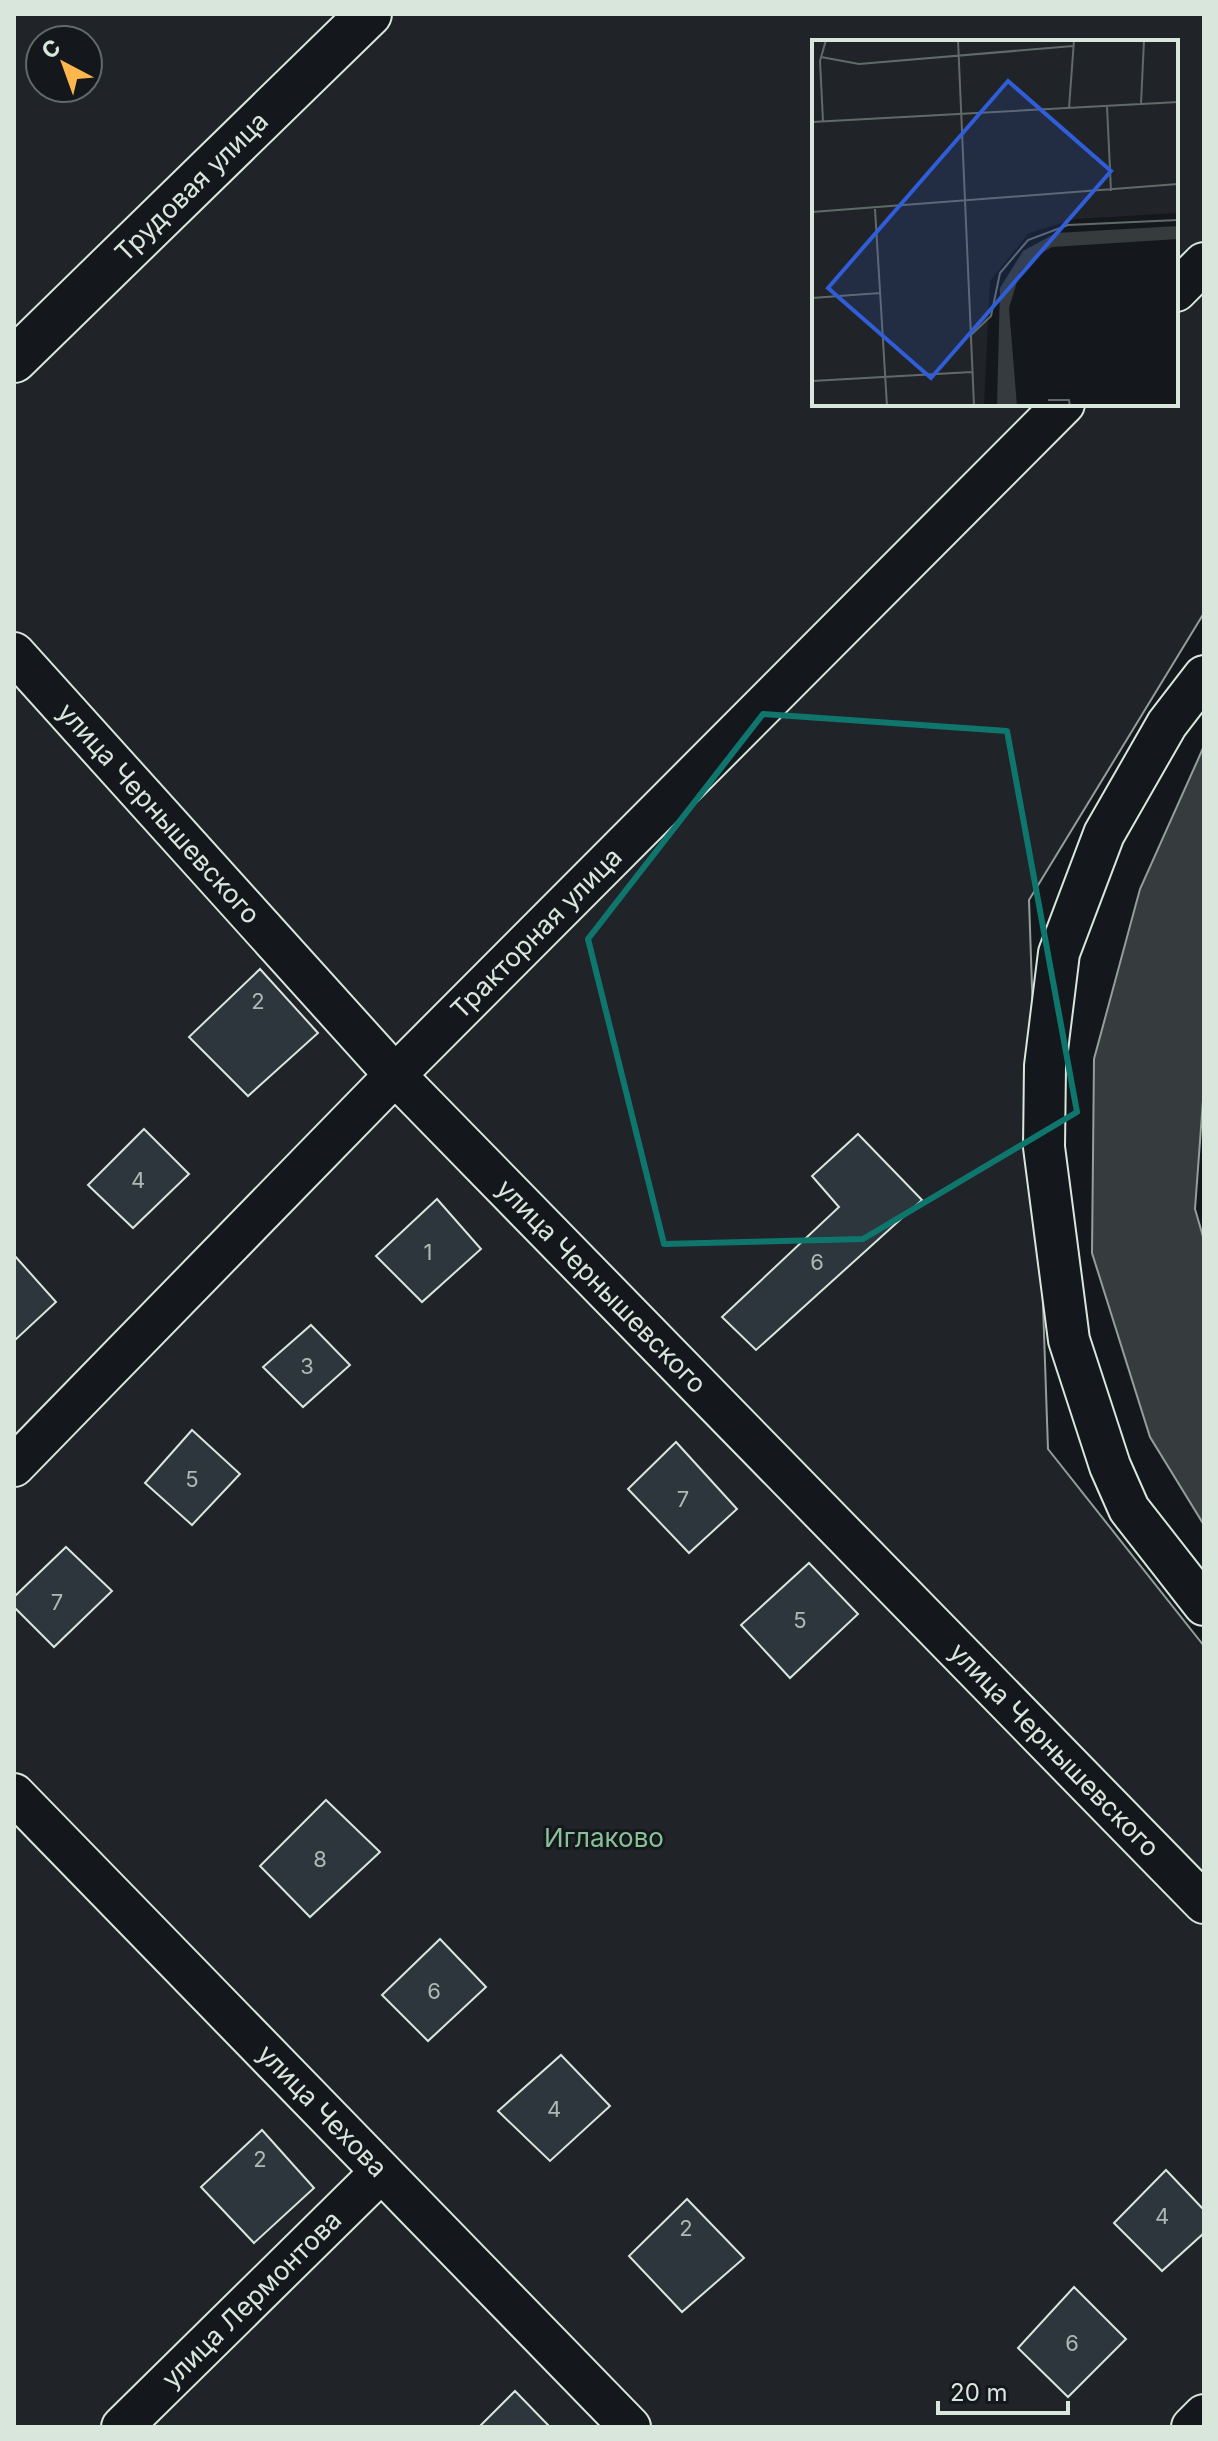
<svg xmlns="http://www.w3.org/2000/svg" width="1218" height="2441" font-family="Inter,sans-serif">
  <rect width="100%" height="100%" fill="#14181c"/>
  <!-- green -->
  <path fill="#202428" stroke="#939e99" stroke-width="2" fill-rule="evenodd" d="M14 14H1204V613L1029 900 1048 1449 1204 1646V2427H14ZM40 40H88V88H40ZM814 42H1176V404H814Z"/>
  <!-- water -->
  <path fill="#363b3e" stroke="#939e99" stroke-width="2" d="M1204 746V1087L1195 1209 1204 1240V1525L1150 1437 1092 1253 1094 1059 1140 889Z"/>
  <!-- building -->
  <path fill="#2c363c" stroke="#d8e6dc" stroke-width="2" d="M260 969 318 1033 248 1096 189 1037Z
    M144 1129 189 1174 133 1228 88 1185Z
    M858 1134 922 1200 756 1350 722 1317 839 1207 812 1176Z
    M437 1199 481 1249 422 1302 376 1256Z
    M14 1255 56 1302 14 1341Z
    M311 1325 350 1365 303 1407 263 1367Z
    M192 1430 240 1474 192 1525 145 1483Z
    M676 1442 737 1509 689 1553 628 1489Z
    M66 1547 112 1591 54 1647 14 1607V1597Z
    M809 1563 858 1614 790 1678 741 1625Z
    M326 1800 380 1852 310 1917 260 1866Z
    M440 1939 486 1987 428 2041 382 1995Z
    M561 2055 610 2106 550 2161 498 2111Z
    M262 2130 314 2188 254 2243 201 2187Z
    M1166 2170 1204 2210V2233L1162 2271 1114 2223Z
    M687 2199 744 2258 682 2312 629 2256Z
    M1074 2287 1126 2339 1068 2397 1018 2348Z
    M515 2391 550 2427H479Z"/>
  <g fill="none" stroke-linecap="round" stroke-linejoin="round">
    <!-- minor casing -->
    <g stroke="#d8e6dc" stroke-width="44">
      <g id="minor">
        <path d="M1176 291 1204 263"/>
        <path id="s1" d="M14 653 395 1075 1204 1903"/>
        <path d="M1204 676 1167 724 1104 834 1059 953 1045 1066 1044 1147 1069 1340 1110 1466 1129 1509 1204 1605"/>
        <path id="s2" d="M14 1466 395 1075 1064 404"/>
        <path id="s3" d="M14 1794 630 2427"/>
        <path id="s4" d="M122 2427 381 2172"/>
        <path d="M1192 2427 1204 2415"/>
      </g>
    </g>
    <!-- tertiary casing -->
    <g stroke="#d8e6dc" stroke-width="48">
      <g id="tertiary">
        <path id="s5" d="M14 360 369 14"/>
      </g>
    </g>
    <!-- minor -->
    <use href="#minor" stroke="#14181c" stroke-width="40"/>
    <!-- tertiary -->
    <use href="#tertiary" stroke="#14181c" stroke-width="44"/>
  </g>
  <!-- marked area -->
  <path fill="none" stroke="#0f766e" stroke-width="6" stroke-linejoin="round" d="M763 714 1007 731 1077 1112 863 1239 664 1244 588 939Z"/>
  <g text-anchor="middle" stroke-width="6" stroke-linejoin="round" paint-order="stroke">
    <!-- number labels -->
    <g font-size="22" fill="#adbab4">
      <text x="258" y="1009">2</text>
      <text x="138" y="1188">4</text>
      <text x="428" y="1260">1</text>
      <text x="817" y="1270">6</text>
      <text x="307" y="1374">3</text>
      <text x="192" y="1487">5</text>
      <text x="683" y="1507">7</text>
      <text x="57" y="1610">7</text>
      <text x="800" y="1628">5</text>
      <text x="320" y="1867">8</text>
      <text x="434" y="1999">6</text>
      <text x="554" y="2117">4</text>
      <text x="260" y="2167">2</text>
      <text x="1162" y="2224">4</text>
      <text x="686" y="2236">2</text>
      <text x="1072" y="2351">6</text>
    </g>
    <!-- street labels -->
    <g font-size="26" fill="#d8e6dc" stroke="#14181c">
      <text dy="9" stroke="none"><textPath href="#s5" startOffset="248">Трудовая улица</textPath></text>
      <text dy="9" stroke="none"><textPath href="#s1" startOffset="216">улица Чернышевского</textPath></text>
      <text dy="9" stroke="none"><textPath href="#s2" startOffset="746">Тракторная улица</textPath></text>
      <text dy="9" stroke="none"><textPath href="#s1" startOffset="864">улица Чернышевского</textPath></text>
      <text dy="9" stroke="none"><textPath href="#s1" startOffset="1512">улица Чернышевского</textPath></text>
      <text dy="9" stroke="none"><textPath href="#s3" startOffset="442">улица Чехова</textPath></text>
      <text dy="9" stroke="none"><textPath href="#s4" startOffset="182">улица Лермонтова</textPath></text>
    </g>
    <!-- park labels -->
    <g font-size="26" fill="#8ac095" stroke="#14181c">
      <text x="604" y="1847">Иглаково</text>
    </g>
  </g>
  <!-- overview -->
  <g transform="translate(812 40)">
    <rect width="366" height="366" fill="#14181c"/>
    <path d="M0 0H366V173L263 179 217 193 178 241 172 366H0Z" fill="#202428"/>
    <path d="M366 186V199L240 207 223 217 208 232 197 268 205 366H185L188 248 211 211 244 193Z" fill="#363b3e"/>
    <path fill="none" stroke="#626a69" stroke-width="2" d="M146 0 162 366M9 17 47 24 261 6M329 64 332 0M295 66 299 151M257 68 262 0M11 81 8 21 14 0M0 82 366 62M63 169 75 366M0 172 366 144M0 258 68 253M159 295 179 276 188 233 216 200 256 185 366 180M0 341 160 332M236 360H257L258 366"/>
    <path fill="#305dd8" fill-opacity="0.15" stroke="#305dd8" stroke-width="4" d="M196 41 299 131 119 338 16 248Z"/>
    <rect width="366" height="366" fill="none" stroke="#d8e6dc" stroke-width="4"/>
  </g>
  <!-- border -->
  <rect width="1218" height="2441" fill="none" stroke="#d8e6dc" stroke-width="32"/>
  <!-- north arrow -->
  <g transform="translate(64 64) rotate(319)"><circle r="38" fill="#14181c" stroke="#626a69" stroke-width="2"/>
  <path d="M0-6L14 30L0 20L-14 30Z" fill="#ffb74d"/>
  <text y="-12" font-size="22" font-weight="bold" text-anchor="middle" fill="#d8e6dc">С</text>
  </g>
  <!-- scale -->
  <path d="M938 2401v12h130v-12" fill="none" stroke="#d8e6dc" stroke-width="4"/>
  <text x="950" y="2401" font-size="24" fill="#d8e6dc" stroke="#14181c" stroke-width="6" paint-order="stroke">20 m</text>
</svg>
